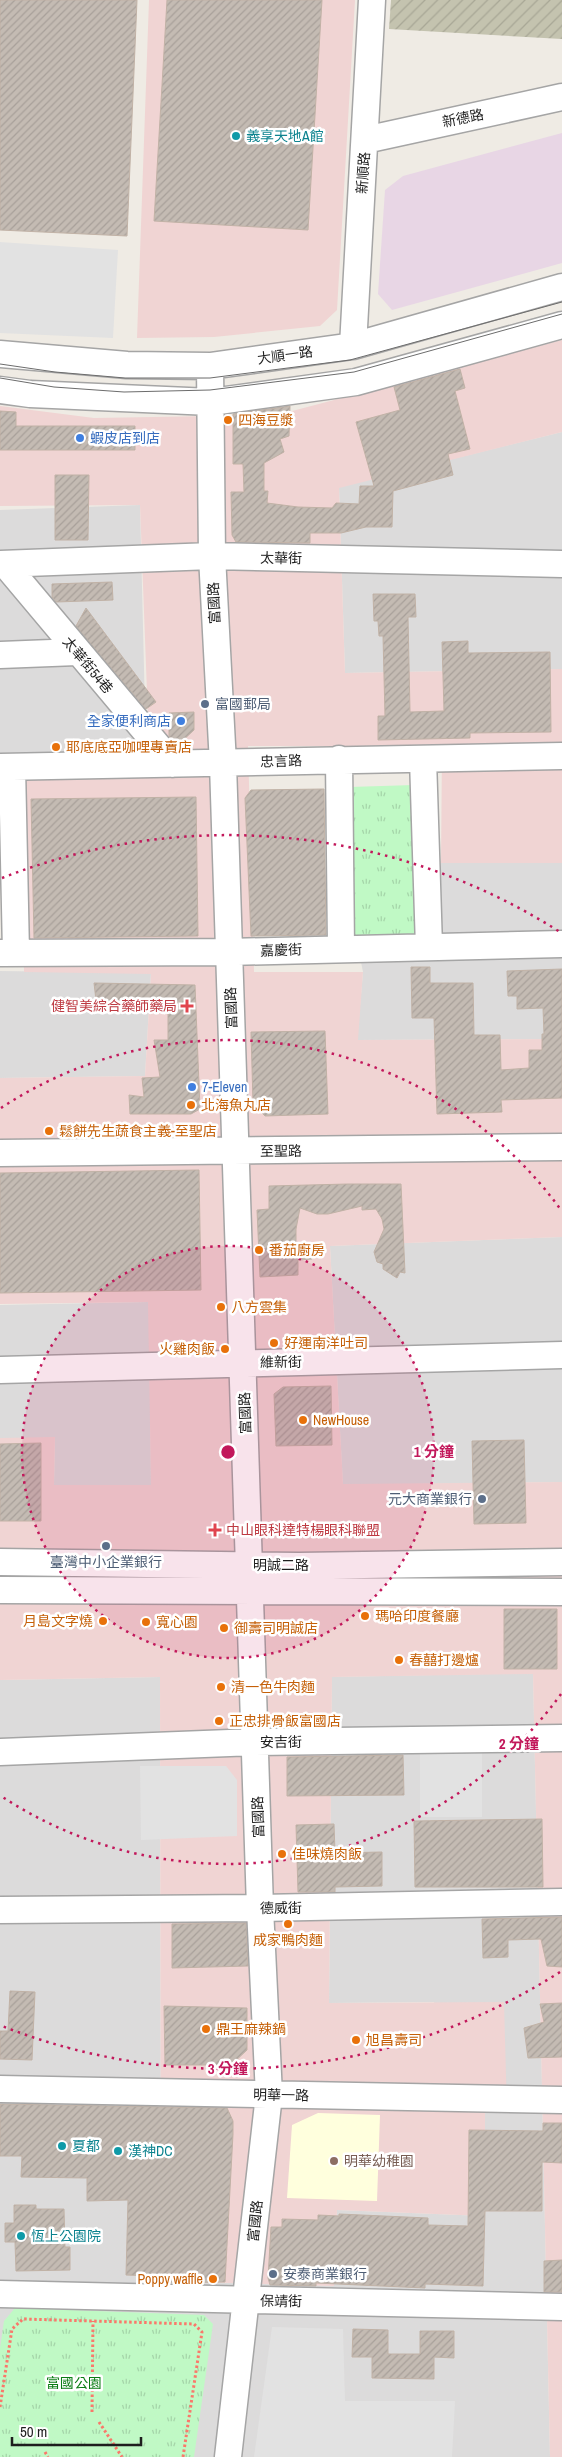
<svg xmlns="http://www.w3.org/2000/svg" width="562" height="2457" font-family="'Archivo Narrow','Noto Sans TC',sans-serif">
  <defs>
    <pattern id="construction-furrows" width="10" height="10" patternUnits="userSpaceOnUse" patternTransform="scale(1.25)"><rect width="10" height="10" fill="#c4c3af"/><path d="M-1 1l2-2M0 10L10 0M9 11l2-2" fill="none" stroke="#a8a796"/></pattern>
    <pattern id="park-tufts" width="24" height="20" patternUnits="userSpaceOnUse" patternTransform="scale(1.25)"><rect width="24" height="20" fill="#c0f9c5"/><path d="M3 7l-1-3M5 7V3M7 7l1-3M15 17l-1-3M17 17v-4M19 17l1-3" fill="none" stroke="#a5d5a9"/></pattern>
    <pattern id="building-hatch" width="6" height="6" patternUnits="userSpaceOnUse" patternTransform="scale(1.25)"><rect width="6" height="6" fill="#c4bbb3"/><path d="M-1 1l2-2M0 6l6-6M5 7l2-2" fill="none" stroke="#a8a09a"/></pattern>
  </defs>
  <rect width="100%" height="100%" fill="#efebe4"/>
  <!-- residential -->
  <path fill="#dcdbdb" d="M562 432V669L345 673 339 487Z
    M140 505 146 750 0 753V510Z
    M441 863H562V1039L357 1040 363 972 361 962 438 960Z
    M0 971 151 973 145 1076 0 1078Z
    M562 1237V1482L343 1485 330 1246Z
    M149 1302 151 1486 54 1485 55 1438H0V1305Z
    M533 1673 550 2457H0V1680L160 1677 161 2281 334 2286 337 2210 485 2216 434 2002 329 2003 332 1677Z"/>
  <!-- commercial -->
  <path fill="#f0d4d3" d="M149 0H355L337 310 320 326 214 337 137 338Z
    M562 340V432L339 488 345 673 562 669V863H441L442 746H248L254 972H363L358 1040 562 1039V1237L330 1246 343 1484 562 1482V2457H550L533 1674 332 1677 329 2003 504 2002 507 2112 485 2111V2216L337 2210 334 2286 161 2281 160 1677 0 1680V1438L55 1437 54 1485H151L148 1302 0 1304V1078L145 1076 151 974 24 972 22 773 150 772 140 505 0 506V406L94 418 277 415Z"/>
  <!-- industrial -->
  <path fill="#e8d6e5" d="M562 133V263L392 310 378 294 385 190 403 176Z"/>
  <!-- education -->
  <path fill="#ffd" d="M318 2113 380 2115 377 2201 287 2198 292 2125Z"/>
  <!-- construction -->
  <path fill="url(#construction-furrows)" d="M391 0H562V39L389 29Z"/>
  <!-- park -->
  <path fill="url(#park-tufts)" d="M414 785 419 934 354 936 349 787Z
    M15 2308 204 2315 213 2324 194 2457H0V2348L4 2321Z"/>
  <!-- parking -->
  <path fill="#e2e2e2" d="M0 242 118 250 113 338 0 333Z
    M420 1749H482V1817H420Z
    M140 1766H226L237 1780V1836L141 1840Z
    M272 2327 343 2329 345 2401H455L452 2457H254Z"/>
  <!-- building -->
  <path fill="url(#building-hatch)" stroke="#c1b2a6" d="M0 0H137L127 236 0 230Z
    M167 0H322L308 230 154 221Z
    M460 369 465 388 455 391 470 449 448 454 453 475 393 491 392 527H366L341 533H310V543L236 542 232 535 231 492H244L243 464H233V414L290 406 289 436 280 439 284 452 264 463V491H268L267 503 298 507 332 508 336 503 359 504 360 486H374L356 422 400 410 394 387Z
    M0 411 16 412V426H135V450H0Z
    M55 475H89L88 540H55Z
    M112 582 113 600 56 602 52 597V584Z
    M373 594H415L416 617H408L410 712 444 711 442 642 468 641V653L550 652 551 732 470 733V738L378 740V716H385L383 636H379L378 621H374Z
    M86 608 156 702 146 709 76 626Z
    M194 712V730L180 743H175L169 736V713Z
    M324 789 326 935 251 936 245 798 251 790Z
    M196 797 198 936 34 938 31 799Z
    M411 967H430V983H473L474 1035H500L501 1070 529 1068V1050H542V1034H544L543 1008 517 1009V996H508L507 971 562 969V1098L501 1100 502 1112 437 1114 434 1018H412Z
    M94 983 195 985 200 1109 191 1114H130L129 1095 144 1097 142 1078 160 1077 154 1040H168V1008L97 1009Z
    M325 1031 328 1114 265 1116 260 1111 253 1103 251 1032Z
    M199 1170 201 1290 0 1293V1173Z
    M348 1184H401L405 1273 400 1272 397 1278 383 1269V1264L377 1262 374 1252 384 1229 382 1219 376 1209 362 1210V1206L328 1214H317L300 1208 296 1229V1243L314 1244 312 1259 298 1260V1275L260 1277 257 1210 269 1209V1186Z
    M331 1386 332 1445 276 1446 274 1394 283 1387Z
    M524 1440 526 1523 474 1524 472 1441Z
    M41 1443V1521H0V1444Z
    M504 1609H557V1669H504Z
    M403 1755 404 1795 287 1796V1757Z
    M542 1819 543 1887H415L414 1821Z
    M334 1824 335 1853 382 1852V1886L335 1887V1892H298L296 1825Z
    M562 1917V1967L547 1966 541 1939 508 1940V1957L483 1958 482 1919Z
    M246 1923 248 1966 172 1968V1924Z
    M10 1991 35 1992 32 2060 0 2059V2031H8Z
    M562 2003V2057L528 2058 524 2028 544 2022 540 2004Z
    M164 2006 247 2008V2050L231 2065H165Z
    M0 2104 227 2108 233 2121V2134L225 2282 155 2283 154 2276 126 2275 128 2200 87 2201V2178L21 2177 22 2156H0Z
    M543 2123H562V2163L542 2162V2211H485L483 2286 425 2284V2288L316 2283V2286L270 2285 268 2278 271 2227H282V2219L318 2220V2215L339 2216V2214L428 2218V2225L468 2226 469 2130 543 2131Z
    M14 2205H36V2209H64L65 2247H70V2270L16 2271 15 2242H5V2223H14Z
    M562 2260V2292H544V2261Z
    M353 2329 388 2330V2354H420V2331H454V2358L434 2357V2379L372 2378V2357H352Z"/>
  <g fill="none" stroke-linecap="round" stroke-linejoin="round">
    <!-- minor casing -->
    <g stroke="#a5a5a5" stroke-width="29">
      <path id="minor" d="M365 140 562 97
        M353 346 372 0
        M0 354 127 365 210 366 353 346 562 287
        M210 366 212 556 223 764 260 1908 269 2095 228 2457
        M0 390 30 394 211 402 356 382 562 325
        M0 564 212 556 562 564
        M5 564 173 764
        M0 655 77 652
        M339 759 341 948
        M423 759 429 947
        M0 767 562 756
        M12 767 16 953
        M0 953 229 952 562 944
        M0 1153 562 1147
        M0 1370 562 1355
        M0 1562 299 1566 562 1562
        M0 1590 562 1592
        M0 1752 255 1742 562 1738
        M0 1910 260 1908 562 1902
        M0 2089 562 2100
        M0 2294 562 2307"/>
    </g>
    <!-- path -->
    <path stroke="#fa786a" stroke-width="3" stroke-dasharray="2.5 2.5" stroke-linecap="butt" d="M0 2407 12 2329 23 2319 194 2324 202 2332 183 2457
      M92 2412 93 2321
      M99 2422 122 2457
      M45 2452 48 2457"/>
    <!-- minor -->
    <use href="#minor" stroke="#fff" stroke-width="26"/>
    <!-- tram -->
    <path stroke="#6c6c6c" stroke-width="1" d="M0 364 55 372 125 378H210L350 360 562 302
      M0 378 54 387 124 392 210 390 354 372 562 314"/>
  </g>
  <!-- distance rings -->
  <circle cx="228" cy="1452" r="206" fill="#c2185b" fill-opacity=".12"/>
  <g fill="none" stroke="#c2185b" stroke-width="2.5" stroke-dasharray="2.5 5">
    <circle cx="228" cy="1452" r="206"/>
    <path d="M561 1694A412 412 0 0 1 1 1796M1 1108A412 412 0 0 1 561 1210"/>
    <path d="M560 1972A617 617 0 0 1 2 2026M2 878A617 617 0 0 1 560 932"/>
  </g>
  <!-- markers -->
  <g fill="#0f9aa8" stroke="#fff" stroke-width="2">
    <circle cx="236" cy="136" r="5"/>
    <circle cx="62" cy="2146" r="5"/>
    <circle cx="118" cy="2151" r="5"/>
    <circle cx="21" cy="2236" r="5"/>
  </g>
  <g fill="#e8710a" stroke="#fff" stroke-width="2">
    <circle cx="228" cy="420" r="5"/>
    <circle cx="56" cy="747" r="5"/>
    <circle cx="191" cy="1105" r="5"/>
    <circle cx="49" cy="1131" r="5"/>
    <circle cx="259" cy="1250" r="5"/>
    <circle cx="221" cy="1307" r="5"/>
    <circle cx="274" cy="1343" r="5"/>
    <circle cx="225" cy="1349" r="5"/>
    <circle cx="303" cy="1420" r="5"/>
    <circle cx="365" cy="1616" r="5"/>
    <circle cx="103" cy="1621" r="5"/>
    <circle cx="146" cy="1622" r="5"/>
    <circle cx="224" cy="1628" r="5"/>
    <circle cx="399" cy="1660" r="5"/>
    <circle cx="221" cy="1687" r="5"/>
    <circle cx="219" cy="1721" r="5"/>
    <circle cx="282" cy="1854" r="5"/>
    <circle cx="288" cy="1924" r="5"/>
    <circle cx="206" cy="2029" r="5"/>
    <circle cx="356" cy="2040" r="5"/>
    <circle cx="213" cy="2279" r="5"/>
  </g>
  <g fill="#3f7fe0" stroke="#fff" stroke-width="2">
    <circle cx="80" cy="438" r="5"/>
    <circle cx="181" cy="721" r="5"/>
    <circle cx="192" cy="1087" r="5"/>
  </g>
  <g fill="#5c6f8a" stroke="#fff" stroke-width="2">
    <circle cx="205" cy="704" r="5"/>
    <circle cx="482" cy="1499" r="5"/>
    <circle cx="106" cy="1546" r="5"/>
    <circle cx="273" cy="2274" r="5"/>
  </g>
  <g fill="#e0444e" stroke="#fff" stroke-width="2">
    <path d="M184.5 998.5h5v5h5v5h-5v5h-5v-5h-5v-5h5z"/>
    <path d="M212.5 1522.5h5v5h5v5h-5v5h-5v-5h-5v-5h5z"/>
  </g>
  <circle fill="#8d6e63" stroke="#fff" stroke-width="2" cx="334" cy="2161" r="5"/>
  <g text-anchor="middle" stroke-width="5" stroke-linejoin="round" paint-order="stroke">
    <!-- street labels -->
    <g font-size="14" fill="#1e1e1e" stroke="#fff">
      <text transform="translate(463 118) rotate(-11)" y="5">新德路</text>
      <text transform="translate(363 173) rotate(-86)" y="5">新順路</text>
      <text transform="translate(285 355) rotate(-8)" y="5">大順一路</text>
      <text transform="translate(281 558) rotate(1)" y="5">太華街</text>
      <text transform="translate(214 603) rotate(-93)" y="5">富國路</text>
      <text transform="translate(88 665) rotate(50)" y="5">太華街54巷</text>
      <text transform="translate(281 761) rotate(-2)" y="5">忠言路</text>
      <text transform="translate(281 950) rotate(-2)" y="5">嘉慶街</text>
      <text transform="translate(231 1008) rotate(-92)" y="5">富國路</text>
      <text transform="translate(281 1151) rotate(-1)" y="5">至聖路</text>
      <text transform="translate(281 1362) rotate(-1)" y="5">維新街</text>
      <text transform="translate(245 1413) rotate(-92)" y="5">富國路</text>
      <text x="281" y="1570">明誠二路</text>
      <text transform="translate(281 1742) rotate(-1)" y="5">安吉街</text>
      <text transform="translate(258 1817) rotate(-92)" y="5">富國路</text>
      <text transform="translate(281 1908) rotate(-1)" y="5">德威街</text>
      <text transform="translate(281 2095) rotate(1)" y="5">明華一路</text>
      <text transform="translate(255 2221) rotate(-84)" y="5">富國路</text>
      <text transform="translate(281 2301) rotate(1)" y="5">保靖街</text>
    </g>
    <!-- culture labels -->
    <g font-size="14" fill="#0d838f" stroke="#fff" text-anchor="start">
      <text x="246" y="141">義享天地A館</text>
      <text x="72" y="2151">夏都</text>
      <text x="128" y="2156">漢神DC</text>
      <text x="31" y="2241">恆上公園院</text>
    </g>
    <!-- food labels -->
    <g font-size="14" fill="#c56008" stroke="#fff" text-anchor="start">
      <text x="238" y="425">四海豆漿</text>
      <text x="66" y="752">耶底底亞咖哩專賣店</text>
      <text x="201" y="1110">北海魚丸店</text>
      <text x="59" y="1136">鬆餅先生蔬食主義-至聖店</text>
      <text x="269" y="1255">番茄廚房</text>
      <text x="231" y="1312">八方雲集</text>
      <text x="284" y="1348">好運南洋吐司</text>
      <text x="215" y="1354" text-anchor="end">火雞肉飯</text>
      <text x="313" y="1425">NewHouse</text>
      <text x="375" y="1621">瑪哈印度餐廳</text>
      <text x="93" y="1626" text-anchor="end">月島文字燒</text>
      <text x="156" y="1627">寬心園</text>
      <text x="234" y="1633">御壽司明誠店</text>
      <text x="409" y="1665">春囍打邊爐</text>
      <text x="231" y="1692">清一色牛肉麵</text>
      <text x="229" y="1726">正忠排骨飯富國店</text>
      <text x="292" y="1859">佳味燒肉飯</text>
      <text x="288" y="1945" text-anchor="middle">成家鴨肉麵</text>
      <text x="216" y="2034">鼎王麻辣鍋</text>
      <text x="366" y="2045">旭昌壽司</text>
      <text x="203" y="2284" text-anchor="end">Poppy waffle</text>
    </g>
    <!-- shop labels -->
    <g font-size="14" fill="#366cbe" stroke="#fff" text-anchor="start">
      <text x="90" y="443">蝦皮店到店</text>
      <text x="171" y="726" text-anchor="end">全家便利商店</text>
      <text x="202" y="1092">7-Eleven</text>
    </g>
    <!-- service labels -->
    <g font-size="14" fill="#4e5e75" stroke="#fff" text-anchor="start">
      <text x="215" y="709">富國郵局</text>
      <text x="472" y="1504" text-anchor="end">元大商業銀行</text>
      <text x="106" y="1567" text-anchor="middle">臺灣中小企業銀行</text>
      <text x="283" y="2279">安泰商業銀行</text>
    </g>
    <!-- health labels -->
    <g font-size="14" fill="#be3a42" stroke="#fff" text-anchor="end">
      <text x="177" y="1011">健智美綜合藥師藥局</text>
      <text x="226" y="1535" text-anchor="start">中山眼科達特楊眼科聯盟</text>
    </g>
    <!-- education labels -->
    <g font-size="14" fill="#785e54" stroke="#fff" text-anchor="start">
      <text x="344" y="2166">明華幼稚園</text>
    </g>
    <!-- park labels -->
    <g font-size="14" fill="#0b7d14" stroke="#fff">
      <text x="74" y="2388">富國公園</text>
    </g>
  </g>
  <circle cx="228" cy="1452" r="8" fill="#c2185b" stroke="#fff" stroke-width="2.5"/>
  <g font-size="15" text-anchor="middle" font-weight="bold" fill="#c2185b" stroke="#fff" stroke-width="5" stroke-linejoin="round" paint-order="stroke">
    <text x="434" y="1457">1 分鐘</text>
    <text x="519" y="1749">2 分鐘</text>
    <text x="228" y="2074">3 分鐘</text>
  </g>
  <!-- scale -->
  <path d="M12 2437v8h129v-8" fill="none" stroke="#1e1e1e" stroke-width="2.5"/>
  <text x="20" y="2437" font-size="15" fill="#1e1e1e" stroke="#ffffff" stroke-width="4" paint-order="stroke">50 m</text>
</svg>
